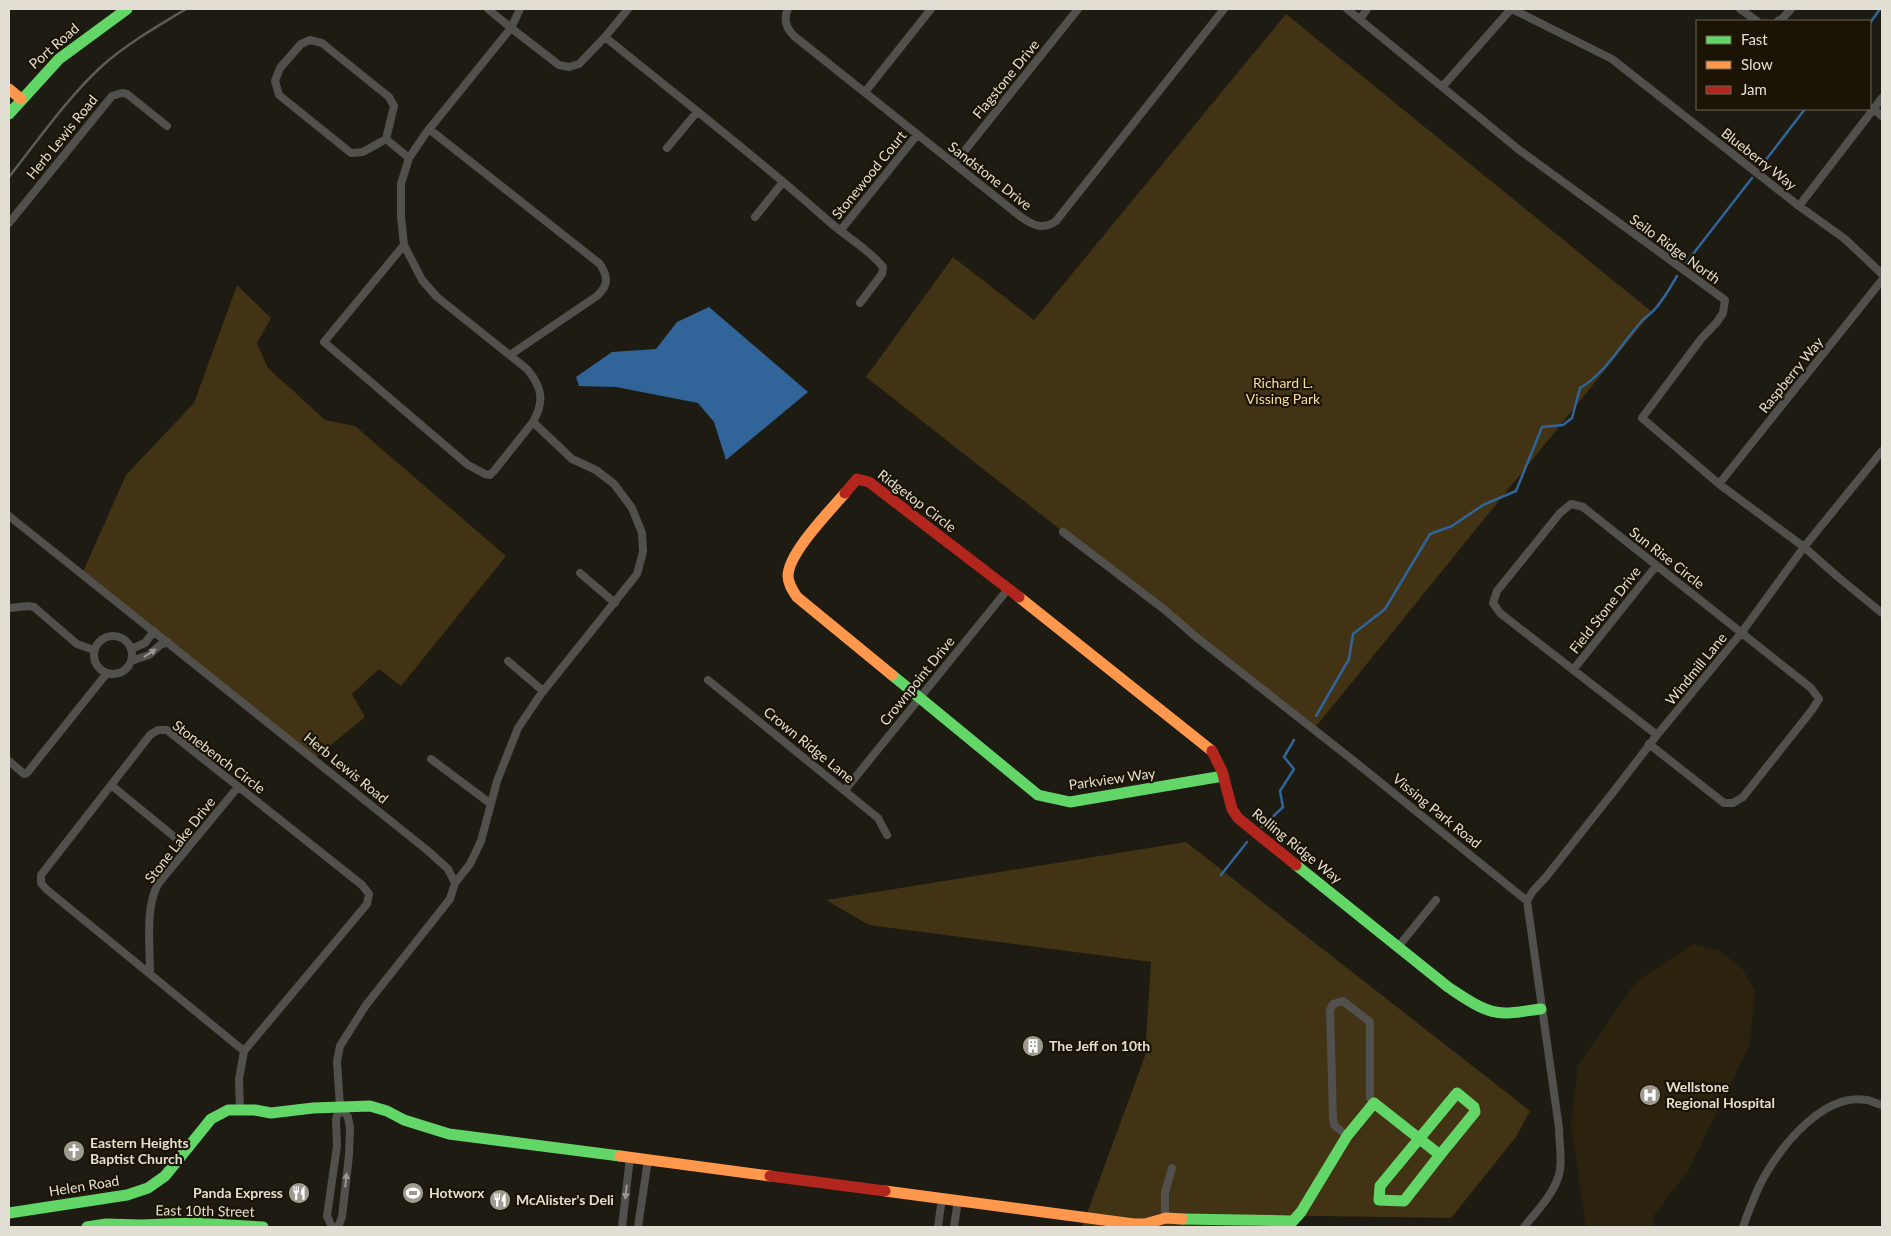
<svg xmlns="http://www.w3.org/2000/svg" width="1891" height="1236" font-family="Lato,sans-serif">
  <rect width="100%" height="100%" fill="#1e1b12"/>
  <!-- built -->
  <path fill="#2c230e" d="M1693 944 1718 950 1742 968 1755 991 1750 1044 1688 1171 1654 1215V1227H1586L1571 1126 1578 1065 1637 981Z"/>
  <!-- green -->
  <path fill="#413314" d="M1286 14 1652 312 1314 729 866 377 953 257 1034 320Z
    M237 285 271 318 257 343 268 368 325 420 355 426 506 556 401 686 379 669 352 694 365 717 314 759 82 574 126 475 194 403Z
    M1186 842 1530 1111 1516 1137 1451 1218 1249 1215V1227H1082L1145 1056 1151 962 869 925 826 900Z"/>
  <!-- water -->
  <path fill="#31659a" d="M709 307 808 392 726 460 714 422 698 403 616 387 579 386 576 377 612 352 656 349 677 322Z"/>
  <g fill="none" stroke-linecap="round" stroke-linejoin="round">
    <!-- stream -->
    <path stroke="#31659a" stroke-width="2.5" d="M1870 23 1880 9
      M1762 165 1805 109
      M1686 263 1752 178
      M1316 716 1349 659 1353 634 1385 609 1430 534 1452 526 1483 505 1516 491 1542 427 1563 425 1572 418 1580 388C1606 373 1621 344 1641 322 1645 317 1651 314 1655 309 1664 299 1670 288 1677 276
      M1262 827 1283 807 1280 791 1294 769 1284 757 1294 740
      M1221 875 1247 842"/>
    <!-- street -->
    <path stroke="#51504c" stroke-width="8" d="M488 9 511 28 520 9
      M628 9 605 37C679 97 754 155 825 218 843 235 868 248 883 267L882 274 860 303
      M788 9C783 19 786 28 794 36L1021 217C1034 226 1043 230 1056 221L1224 9
      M1347 9 1518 149 1725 300 1723 313 1717 322 1701 339 1642 418 1719 484 1804 547 1838 577 1882 613
      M1512 9 1612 59 1799 206 1845 239 1882 274
      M1740 9 1757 21
      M1360 19 1367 9
      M1778 21 1783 18 1791 9
      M1443 86 1511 9
      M865 92 931 9
      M1873 109 1882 116
      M429 129 600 264C608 277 609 285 597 296L510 355
      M386 139 394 106 389 97 322 43 310 40 301 44 280 68 275 81 279 95 351 153 363 152 386 139 409 158
      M667 148 697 112
      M954 164 1078 9
      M1799 206 1882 98
      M755 217 783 182
      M9 223 112 96 122 93 127 94 167 126
      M840 231 917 135
      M404 245 324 342 468 465 485 474 490 475 494 471 533 422 572 459 596 470 614 484 632 508 642 533 643 552 637 574 541 694 518 728 497 781 481 841 470 864 455 883
      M533 422C545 401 542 387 527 369L437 297 422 280 404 245 401 217V184L409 158 426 133 511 28 559 65 569 67 579 64 605 37
      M1719 484 1882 280
      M9 516 427 850 448 869 455 883 450 899 366 1005 340 1046 337 1061 340 1107 336 1119 337 1146 327 1216 332 1227
      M1063 532 1165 610 1196 637 1359 765 1527 901 1559 1128C1559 1143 1563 1160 1559 1175 1553 1195 1536 1212 1524 1227
      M580 573 615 603
      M9 608 29 606 34 607 77 644 94 650
      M94 655a19 19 0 1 1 38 0a19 19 0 1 1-38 0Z
      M131 649 145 643 154 631
      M131 661 149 655 160 645 168 642
      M508 661 543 691
      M1573 670 1656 566
      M708 680 878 818 887 835
      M1649 744 1724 803H1733L1743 797 1812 710 1819 699 1811 688 1583 507 1571 504 1560 513 1497 591 1493 603 1500 613 1657 735
      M431 759 491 804
      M9 761 24 774 27 773 107 673
      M111 785 188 848
      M845 790 1008 589
      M1527 901 1533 891 1546 877 1614 791 1657 735 1742 632 1804 547 1882 451
      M1398 947 1436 900
      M150 974C150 947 145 907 158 884L238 787
      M240 1109 239 1079 244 1051 367 904 369 894 362 885 167 730H158L150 735 41 875V883L46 889 244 1051
      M1347 1136 1334 1125 1333 1119 1330 1010 1333 1004 1343 1001 1370 1022V1098L1374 1103
      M1165 1219V1193L1172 1168
      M338 1227 342 1217 349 1155 350 1128 348 1117 340 1107
      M622 1227 630 1157
      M638 1227 648 1160
      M938 1227 942 1198
      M954 1227 958 1200
      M1743 1227C1749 1210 1755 1193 1764 1177 1783 1144 1824 1092 1867 1100 1872 1101 1877 1104 1882 1105"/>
    <!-- fast -->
    <path stroke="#63d668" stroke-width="11" d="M9 114 59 59 127 9
      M892 675 1038 795 1070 802 1223 776
      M1296 865 1448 987C1465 998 1484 1013 1505 1013 1517 1013 1529 1010 1541 1009
      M9 1213 127 1195 148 1188 165 1176 211 1119 228 1110H255L271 1113 313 1108 370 1106 387 1111 404 1120 449 1134 620 1156
      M1182 1219 1293 1221 1301 1212 1347 1136 1374 1103 1440 1155 1404 1201 1379 1200 1380 1186 1457 1093 1474 1107 1475 1112 1440 1155
      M87 1227 106 1224 141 1225 193 1223 263 1227"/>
    <!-- slow -->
    <path stroke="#ff974d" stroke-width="11" d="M9 89 21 99
      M845 493C830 511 788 553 788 576 788 584 793 591 797 597L892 675
      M1019 597 1212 751
      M620 1156 770 1176
      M885 1191 1134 1224H1145L1166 1218 1182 1219"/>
    <!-- jam -->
    <path stroke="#b3261e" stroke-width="11" d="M845 493 857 479 869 482 1019 597
      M1212 751 1222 771 1232 809 1238 818 1296 865
      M770 1176 885 1191"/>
    <!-- rail -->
    <path stroke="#5c5b55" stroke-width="2.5" d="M9 177C39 139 67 98 103 65 128 43 158 26 186 9"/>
  </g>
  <!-- one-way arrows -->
  <defs><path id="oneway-solid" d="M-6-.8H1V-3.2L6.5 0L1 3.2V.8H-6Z" transform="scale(1.25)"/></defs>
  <g fill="#9a9790">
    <use href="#oneway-solid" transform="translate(150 653) rotate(-34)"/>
    <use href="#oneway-solid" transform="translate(346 1180) rotate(-84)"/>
    <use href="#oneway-solid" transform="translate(626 1192) rotate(96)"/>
  </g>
  <!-- icons -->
  <defs>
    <g id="building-disc" transform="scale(1.125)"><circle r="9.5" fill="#9e9a8f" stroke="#1b1404"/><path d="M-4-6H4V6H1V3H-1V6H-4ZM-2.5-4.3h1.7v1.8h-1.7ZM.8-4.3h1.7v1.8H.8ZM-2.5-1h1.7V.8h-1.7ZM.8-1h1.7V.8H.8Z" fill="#fff"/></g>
    <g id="hospital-disc" transform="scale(1.125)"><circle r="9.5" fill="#9e9a8f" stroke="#1b1404"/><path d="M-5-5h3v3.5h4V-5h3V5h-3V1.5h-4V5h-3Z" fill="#fff"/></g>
    <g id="church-disc" transform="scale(1.125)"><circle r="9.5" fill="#9e9a8f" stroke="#1b1404"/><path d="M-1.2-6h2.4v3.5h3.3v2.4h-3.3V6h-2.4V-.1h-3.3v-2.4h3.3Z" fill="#fff"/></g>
    <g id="restaurant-disc" transform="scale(1.125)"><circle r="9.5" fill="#9e9a8f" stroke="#1b1404"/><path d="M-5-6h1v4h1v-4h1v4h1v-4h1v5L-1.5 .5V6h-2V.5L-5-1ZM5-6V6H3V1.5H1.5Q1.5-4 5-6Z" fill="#fff"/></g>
    <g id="stadium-disc" transform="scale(1.125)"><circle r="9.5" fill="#9e9a8f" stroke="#1b1404"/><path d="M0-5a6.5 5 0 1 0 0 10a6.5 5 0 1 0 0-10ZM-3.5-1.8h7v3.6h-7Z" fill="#fff"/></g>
  </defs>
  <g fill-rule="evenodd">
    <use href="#building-disc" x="1033" y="1046"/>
    <use href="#hospital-disc" x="1650" y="1095"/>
    <use href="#church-disc" x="74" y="1151"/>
    <use href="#restaurant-disc" x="299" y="1193"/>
    <use href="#stadium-disc" x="413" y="1193"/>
    <use href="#restaurant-disc" x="500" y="1200"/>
  </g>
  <g text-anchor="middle" stroke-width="4.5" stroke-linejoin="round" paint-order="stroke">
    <!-- street labels -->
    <g font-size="14" fill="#e3ded3" stroke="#1b1404">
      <text transform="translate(54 46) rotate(-41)" y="5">Port Road</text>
      <text transform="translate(1006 79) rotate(-51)" y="5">Flagstone Drive</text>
      <text transform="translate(62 137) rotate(-51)" y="5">Herb Lewis Road</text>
      <text transform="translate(1759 159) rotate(38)" y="5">Blueberry Way</text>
      <text transform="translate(869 175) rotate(-51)" y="5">Stonewood Court</text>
      <text transform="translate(990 176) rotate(38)" y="5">Sandstone Drive</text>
      <text transform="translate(1675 249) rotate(36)" y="5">Seilo Ridge North</text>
      <text transform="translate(1791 375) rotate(-51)" y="5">Raspberry Way</text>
      <text transform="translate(917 501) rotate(37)" y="5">Ridgetop Circle</text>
      <text transform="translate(1667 558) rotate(38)" y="5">Sun Rise Circle</text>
      <text transform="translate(1605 610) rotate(-52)" y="5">Field Stone Drive</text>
      <text transform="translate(1696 669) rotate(-51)" y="5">Windmill Lane</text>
      <text transform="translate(917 681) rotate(-51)" y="5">Crownpoint Drive</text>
      <text transform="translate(809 745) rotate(39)" y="5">Crown Ridge Lane</text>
      <text transform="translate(219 757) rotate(37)" y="5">Stonebench Circle</text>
      <text transform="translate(346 768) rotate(39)" y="5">Herb Lewis Road</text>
      <text transform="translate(1112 779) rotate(-8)" y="5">Parkview Way</text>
      <text transform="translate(1437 811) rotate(39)" y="5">Vissing Park Road</text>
      <text transform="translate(180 840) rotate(-52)" y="5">Stone Lake Drive</text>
      <text transform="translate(1297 846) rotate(39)" y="5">Rolling Ridge Way</text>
      <text transform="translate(84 1186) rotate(-9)" y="5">Helen Road</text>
      <text transform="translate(205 1211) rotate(1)" y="5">East 10th Street</text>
    </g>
    <!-- park labels -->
    <g font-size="14" fill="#f9dd9f" stroke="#1b1404">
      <text x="1283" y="388">Richard L.<tspan x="1283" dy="16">Vissing Park</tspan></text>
    </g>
    <!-- poi labels -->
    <g font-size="14" font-weight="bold" fill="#e3ded3" stroke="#1b1404" text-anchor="start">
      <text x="1049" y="1051">The Jeff on 10th</text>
      <text x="1666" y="1092">Wellstone<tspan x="1666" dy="16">Regional Hospital</tspan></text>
      <text x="90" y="1148">Eastern Heights<tspan x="90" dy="16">Baptist Church</tspan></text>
      <text x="283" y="1198" text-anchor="end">Panda Express</text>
      <text x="429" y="1198">Hotworx</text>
      <text x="516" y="1205">McAlister's Deli</text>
    </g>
  </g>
  <!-- border -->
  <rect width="1891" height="1236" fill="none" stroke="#e3ded3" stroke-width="20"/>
  <!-- legend -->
  <rect x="1696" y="20" width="175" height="90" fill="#1b1404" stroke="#6b6557"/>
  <rect x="1706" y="36" width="25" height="8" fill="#63d668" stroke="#6b6557"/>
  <text x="1741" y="45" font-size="15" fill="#e3ded3">Fast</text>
  <rect x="1706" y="61" width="25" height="8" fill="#ff974d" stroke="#6b6557"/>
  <text x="1741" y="70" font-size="15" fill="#e3ded3">Slow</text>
  <rect x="1706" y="86" width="25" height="8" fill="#b3261e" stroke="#6b6557"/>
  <text x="1741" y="95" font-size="15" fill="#e3ded3">Jam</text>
</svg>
